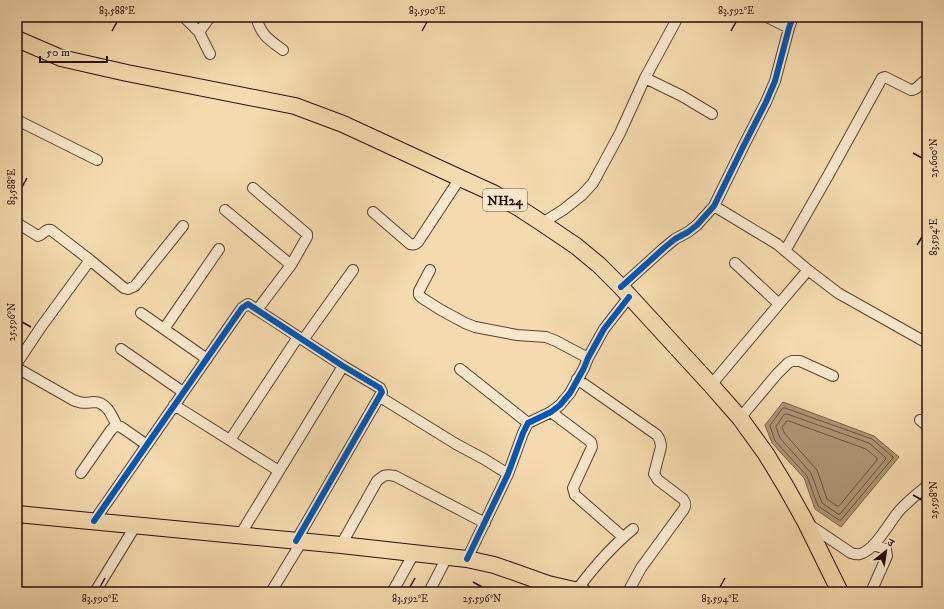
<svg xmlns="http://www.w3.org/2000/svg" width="944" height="609" font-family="'IM FELL DW Pica','Noto Serif Devanagari',serif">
  <rect width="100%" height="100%" fill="#f4daae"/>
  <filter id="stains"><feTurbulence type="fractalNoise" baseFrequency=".005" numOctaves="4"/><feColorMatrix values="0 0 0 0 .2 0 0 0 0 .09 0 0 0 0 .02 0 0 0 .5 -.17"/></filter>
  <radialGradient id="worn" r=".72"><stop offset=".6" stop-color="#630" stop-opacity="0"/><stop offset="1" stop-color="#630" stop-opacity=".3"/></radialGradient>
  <!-- water -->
  <path fill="#af9575" stroke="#795f48" d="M783 402 874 436 899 457 841 527 815 509 804 478 772 443 765 425Z"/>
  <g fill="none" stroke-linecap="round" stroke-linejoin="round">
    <!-- shore -->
    <path stroke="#6c523d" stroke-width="1" d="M783 408H785L872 439 893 457 892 459 841 520H839L818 506 807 476 775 441 770 426Z
      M785 414H787L869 443 886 458 885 460 840 514H838L822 503 811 473 780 438 776 427Z
      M787 421H789L866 449 877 458V460L839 506H837L827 499 817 470 785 434 782 428Z"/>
    <!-- minor casing -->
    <g stroke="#5c422f" stroke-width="12">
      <path id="minor" d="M184 17 199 32 210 54
        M256 17C261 35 268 39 283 50
        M767 17 789 28
        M199 32 210 17
        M645 78 682 96 712 114
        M17 120 97 160
        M253 188 307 234V237L291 265
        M714 206 777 244 808 270 838 293 927 343
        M225 210 291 265 257 310
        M373 212 410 244C413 245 416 244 418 242L460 178
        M17 223 38 236C44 235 45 228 51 230L90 260 124 288 128 289 135 286 183 226
        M542 223 563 210 582 195 593 183 620 133 645 78 678 17
        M785 251 829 174 882 78 885 77 911 90C918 90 920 82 927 80
        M735 263 779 304
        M430 270 419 291V295L422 298 441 310 465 323 475 327 517 335 546 337 556 341 588 358
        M621 287 664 248 675 239 688 232 697 225 714 206 744 145 766 102 775 81 789 28 793 17
        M141 313 207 359
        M164 329 219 249
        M303 340 353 270
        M121 349 183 392
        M17 363 41 327 90 260
        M17 368 73 400C84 404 84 403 94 402 107 402 112 416 117 426
        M460 369 528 423
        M577 379 657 435C660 439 661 442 661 447L654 474 658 480 683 499C686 503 686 505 684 509L641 568 628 592
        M711 385 779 304 808 270
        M380 397 456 444 484 459 508 474
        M174 405 279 471
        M551 412 591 442 592 447 573 488 575 495 623 537
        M740 418 777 374 788 363 792 361H800L833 376
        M920 420 927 426
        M230 440 298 337
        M81 473 111 430C115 426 116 425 121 427L147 445
        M94 521 242 308 248 304 343 366 380 388 382 392 296 541
        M808 524 851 553C854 554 857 555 860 554 875 550 889 523 899 511 907 502 917 494 927 486
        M240 535 343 366
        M341 545 377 481C384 475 385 474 395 476L485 523
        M467 559 508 474 523 433 528 423 551 412 560 405 570 393 584 368 588 358 604 329 629 297
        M576 591C593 568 611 547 633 529
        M95 592 136 525
        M271 592 302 541
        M392 592 398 582 414 553
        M429 592 447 557
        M871 592 887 556 886 549 873 545"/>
    </g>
    <!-- trunk casing -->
    <g stroke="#290f05" stroke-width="18">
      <path id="trunk" d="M17 39 61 58 96 66 127 73 295 106 343 124 460 178 493 193 519 208 542 223 576 246 599 265 621 287 711 385 740 418 766 454 786 487 805 521 840 592
        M17 514 341 545 467 559 494 565 520 574 548 584 583 592"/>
    </g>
    <!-- minor -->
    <use href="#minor" stroke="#f8e7ca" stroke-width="10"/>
    <!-- trunk -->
    <use href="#trunk" stroke="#f4daae" stroke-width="16"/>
    <!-- cycleway casing -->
    <g stroke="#f8e7ca" stroke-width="8">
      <path id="cycleway" d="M621 287 664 248 675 239 688 232 697 225 714 206 744 145 766 102 775 81 789 28 793 17
        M94 521 242 308 248 304 343 366 380 388 382 392 296 541
        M467 559 508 474 523 433 528 423 551 412 560 405 570 393 584 368 588 358 604 329 629 297"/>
    </g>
    <!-- cycleway -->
    <use href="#cycleway" stroke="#0057b8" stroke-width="6"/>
  </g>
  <!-- ticks -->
  <path fill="none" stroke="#290f05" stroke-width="1.5" d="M112 31 117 22M422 31 427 22M731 31 736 22M913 153 922 158M22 187 27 178M917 245 922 237M22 322 31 327M913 495 922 500M473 582 482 587M100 587 105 578M410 587 415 578M720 587 725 578"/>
  <g text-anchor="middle" stroke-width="3.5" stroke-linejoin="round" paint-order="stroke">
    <!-- shield labels -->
    <rect fill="#f8e7ca" stroke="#675040" stroke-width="1" x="483" y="189" width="44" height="22" rx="3"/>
    <g font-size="13" font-weight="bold" fill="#290f05">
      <text x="505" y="205">NH24</text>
    </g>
  </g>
  <!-- margin -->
  <rect width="944" height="609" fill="none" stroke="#f4daae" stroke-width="44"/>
  <!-- north arrow -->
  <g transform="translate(886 551) rotate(30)" stroke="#f8e7ca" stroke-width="3" paint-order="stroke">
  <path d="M0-3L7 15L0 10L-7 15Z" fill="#290f05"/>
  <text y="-6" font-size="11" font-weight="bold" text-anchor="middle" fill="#290f05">उ</text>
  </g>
  <!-- scale -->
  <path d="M40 56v6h67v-6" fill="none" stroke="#290f05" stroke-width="2"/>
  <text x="46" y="56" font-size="12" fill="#290f05" stroke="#f8e7ca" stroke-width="3" paint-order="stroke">50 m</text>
  <rect x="22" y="22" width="900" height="565" fill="none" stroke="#290f05" stroke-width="1.5"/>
  <g font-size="10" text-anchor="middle" fill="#290f05">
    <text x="117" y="14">83.588°E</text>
    <text x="427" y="14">83.590°E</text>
    <text x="736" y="14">83.592°E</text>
    <text transform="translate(933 158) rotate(-90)" y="4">25.600°N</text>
    <text transform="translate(11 187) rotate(-90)" y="4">83.588°E</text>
    <text transform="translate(933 237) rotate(-90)" y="4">83.594°E</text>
    <text transform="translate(11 322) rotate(-90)" y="4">25.596°N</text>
    <text transform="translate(933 500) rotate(-90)" y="4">25.598°N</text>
    <text x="100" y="602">83.590°E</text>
    <text x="410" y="602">83.592°E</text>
    <text x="482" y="602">25.596°N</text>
    <text x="720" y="602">83.594°E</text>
  </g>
  <rect width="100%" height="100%" filter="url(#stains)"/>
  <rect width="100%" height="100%" fill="url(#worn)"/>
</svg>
